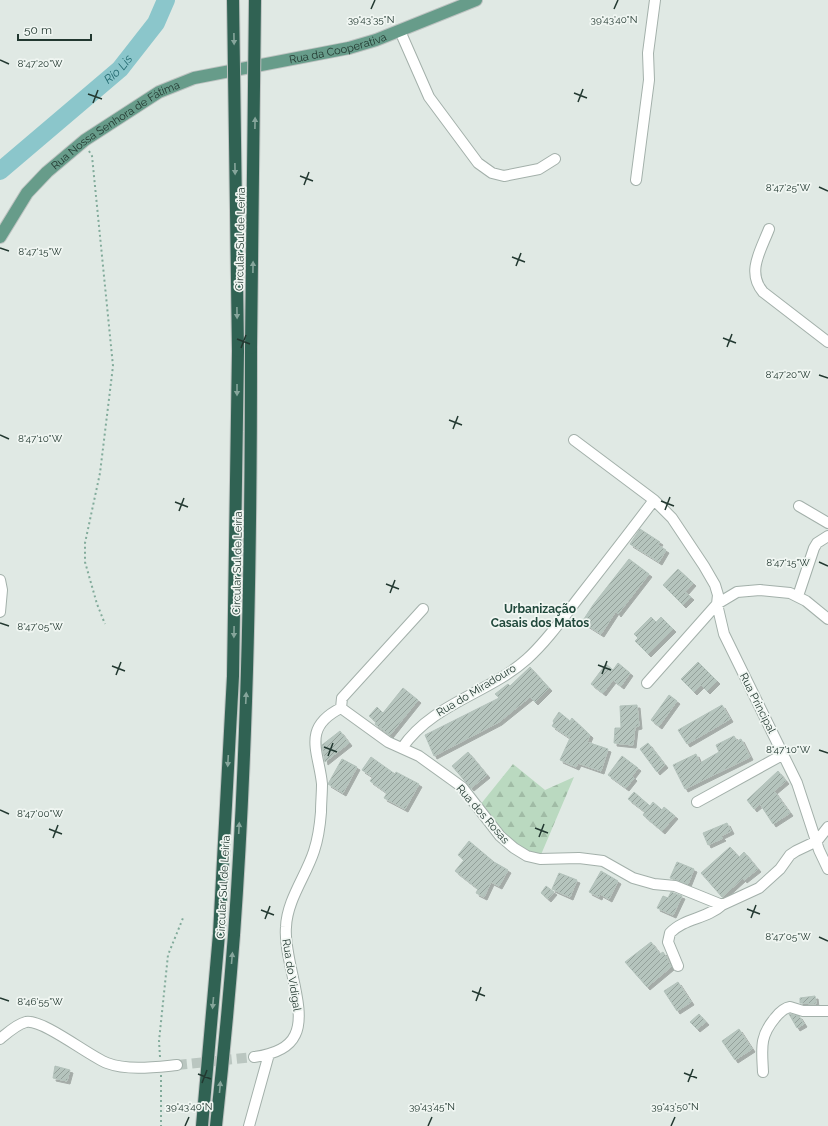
<svg xmlns="http://www.w3.org/2000/svg" width="828" height="1126" font-family="Raleway,sans-serif">
  <defs>
    <pattern id="forest-firs" width="22" height="20" patternUnits="userSpaceOnUse"><rect width="22" height="20" fill="#bad9c0"/><path d="M5 1l3.5 6h-7zM16 11l3.5 6h-7z" fill="#a0bba5"/></pattern>
    <pattern id="building-hatch" width="6" height="6" patternUnits="userSpaceOnUse"><rect width="6" height="6" fill="#b5c4bd"/><path d="M-1 1l2-2M0 6l6-6M5 7l2-2" fill="none" stroke="#93a09a"/></pattern>
    <filter id="shadow"><feDropShadow dx="3" dy="3" stdDeviation="0" flood-color="#0004"/></filter>
  </defs>
  <rect width="100%" height="100%" fill="#e0e9e4"/>
  <!-- forest -->
  <path fill="url(#forest-firs)" d="M513 764 545 790 574 777 540 857 515 847 480 805Z"/>
  <g fill="none" stroke-linecap="round" stroke-linejoin="round">
    <!-- river -->
    <path stroke="#8bc6cb" stroke-width="18" id="s1" d="M0 171 120 69 156 23 166 0"/>
  </g>
  <!-- building -->
  <path fill="url(#building-hatch)" stroke="#b3c2bb" filter="url(#shadow)" d="M640 529 660 542 658 545 666 550 659 562 630 544Z
    M629 559 649 574 618 614 616 611 601 634 582 622 593 605Z
    M678 569 693 583 685 592 691 597 683 605 663 585Z
    M651 617 656 622 661 617 673 629 648 654 635 641 638 638 634 634Z
    M698 662 717 681 707 691 701 685 694 692 681 679Z
    M618 663 630 673 621 686 613 680 603 693 591 684 606 664 613 670Z
    M530 667 549 688 535 702 530 697 499 722 434 756 425 735 499 698 495 694 508 684 510 686Z
    M403 688 418 700 390 735 375 724 376 722 369 716 377 707 383 713Z
    M669 695 677 701 659 726 651 720Z
    M637 705 639 726 635 727 633 745 614 743 615 728H621L620 706Z
    M722 705 730 719 687 744 678 730Z
    M559 712 570 721 572 718 590 735 587 742 608 749 601 771 578 763 576 767 560 760 570 738 552 726 554 723 553 721Z
    M340 731 349 743 325 762 322 745Z
    M734 736 737 741 741 739 750 757 685 789 673 765 696 754 700 763 719 752 716 745Z
    M648 743 665 765 657 772 640 749Z
    M468 752 487 775 471 788 452 766Z
    M622 756 638 768 632 776 634 778 626 788 608 775Z
    M371 757 395 774 396 772 419 784 405 809 384 798 387 793 370 781 373 777 362 770Z
    M342 759 357 767 343 793 328 784Z
    M778 771 786 781 774 791 790 813 773 824 760 804 754 809 747 800Z
    M634 792 650 806 653 802 662 810 664 807 675 816 662 831 643 815 645 812 628 799Z
    M727 823 731 831 721 836 723 838 708 845 703 833Z
    M469 841 494 862 508 870 499 886 491 882 484 897 476 893 478 889 455 871 464 860 458 855Z
    M730 847 739 857 744 852 758 869 744 880 743 878 722 897 701 873Z
    M677 862 694 869 688 884 670 878Z
    M601 871 618 881 609 899 600 894 599 897 589 892Z
    M559 873 577 880 570 897 552 889Z
    M546 886 554 892 548 899 541 893Z
    M671 892 682 896 673 915 657 908 663 896 668 898Z
    M651 942 660 954 663 952 667 958 671 967 647 987 625 962Z
    M678 982 691 1002 677 1011 664 991Z
    M815 996 816 1004 800 1003V998Z
    M699 1014 706 1022 697 1029 690 1022Z
    M789 1014 799 1016 804 1024 797 1028Z
    M739 1029 752 1049 735 1060 722 1041Z
    M55 1066 70 1070 67 1081 53 1078Z"/>
  <g fill="none" stroke-linecap="round" stroke-linejoin="round">
    <!-- minor-tunnel -->
    <path stroke="#bac6c0" stroke-width="10" stroke-dasharray="10 5" stroke-linecap="butt" d="M177 1065 254 1057"/>
    <!-- minor casing -->
    <g stroke="#a3b0aa" stroke-width="12">
      <path id="minor" d="M400 31 429 97 478 163 492 173 504 176 539 169 555 159
        M636 180 649 80 648 53 655 0
        M769 229C761 250 746 272 763 292L828 342
        M574 440 654 500 672 518 704 566 715 585 718 595 717 604 724 634 797 783 819 850 828 869
        M799 506 828 523
        M0 580 2 590 0 612
        M798 596 814 548 817 543 828 536
        M423 609 342 698 341 708 388 742 419 756 462 787 500 836 514 848 527 856 540 859 579 858 603 861 633 878 654 884 675 886 722 905 759 888 780 869 790 855 796 851 817 841 828 827
        M647 683 717 604 737 592 760 590 790 593 806 601 828 619
        M402 748C433 703 488 694 527 659 547 641 563 618 580 596 605 564 630 532 654 500
        M697 802 784 754
        M678 966 668 942 670 933C684 918 707 919 722 905
        M0 1039C7 1033 17 1024 26 1022 43 1019 89 1056 107 1063 128 1071 156 1067 177 1065
        M254 1057C269 1055 288 1050 295 1035 308 1010 283 958 286 927 287 900 306 876 314 851 318 839 320 825 321 812 321 803 322 793 322 784 319 752 301 728 341 708
        M763 1072C762 1049 759 1037 775 1018 779 1013 784 1008 790 1007L803 1011H828
        M249 1126 269 1054"/>
    </g>
    <!-- major casing -->
    <g stroke="#bdc3c1" stroke-width="14">
      <g id="major">
        <path id="s2" d="M0 237 27 193 47 172 85 140 159 92 194 78 349 48 376 40 476 0"/>
      </g>
    </g>
    <!-- highway casing -->
    <g stroke="#bdc3c1" stroke-width="14">
      <path id="highway" d="M202 1126 219 934 233 676 238 351
        M216 1126C223 1062 229 999 234 935 248 740 251 544 251 348"/>
    </g>
    <!-- path -->
    <path stroke="#82ab9b" stroke-width="2" stroke-dasharray="2 3" stroke-linecap="butt" d="M89 151 92 156 113 366 100 473 85 543V562L97 604 105 624
      M160 1057 159 1041 168 955 183 918
      M161 1075V1126"/>
    <!-- minor -->
    <use href="#minor" stroke="#fff" stroke-width="10"/>
    <!-- major -->
    <use href="#major" stroke="#679c8a" stroke-width="12"/>
    <!-- highway -->
    <use href="#highway" stroke="#306253" stroke-width="12"/>
    <!-- highway-bridge casing -->
    <g stroke="#bdc3c1" stroke-width="14" stroke-linecap="butt">
      <path id="highway-bridge" d="M233 0 238 351
        M251 348 255 0"/>
    </g>
    <!-- highway-bridge -->
    <use href="#highway-bridge" stroke="#306253" stroke-width="12"/>
  </g>
  <!-- one-way arrows -->
  <defs><path id="oneway-solid" d="M-6-.8H1V-3.2L6.5 0L1 3.2V.8H-6Z"/></defs>
  <g fill="#86a59b">
    <use href="#oneway-solid" transform="translate(234 39) rotate(89)"/>
    <use href="#oneway-solid" transform="translate(255 123) rotate(-89)"/>
    <use href="#oneway-solid" transform="translate(235 169) rotate(89)"/>
    <use href="#oneway-solid" transform="translate(253 267) rotate(-89)"/>
    <use href="#oneway-solid" transform="translate(237 313) rotate(89)"/>
    <use href="#oneway-solid" transform="translate(237 390) rotate(90)"/>
    <use href="#oneway-solid" transform="translate(234 632) rotate(91)"/>
    <use href="#oneway-solid" transform="translate(246 698) rotate(-87)"/>
    <use href="#oneway-solid" transform="translate(228 761) rotate(93)"/>
    <use href="#oneway-solid" transform="translate(239 828) rotate(-87)"/>
    <use href="#oneway-solid" transform="translate(232 958) rotate(-85)"/>
    <use href="#oneway-solid" transform="translate(213 1003) rotate(95)"/>
    <use href="#oneway-solid" transform="translate(220 1087) rotate(-85)"/>
  </g>
  <!-- ticks -->
  <path fill="none" stroke="#223830" stroke-width="1.5" d="M371 9 375 0M614 9 618 0M0 60 9 64M574 93 587 98M88 94 102 99M578 102 583 89M93 103 98 90M300 176 313 181M304 185 309 172M819 187 828 191M0 248 9 251M512 257 525 262M516 266 521 253M723 338 736 343M237 339 250 344M727 347 732 334M241 348 246 335M819 375 828 378M449 420 462 425M453 429 458 416M0 435 9 439M661 501 674 506M175 502 188 507M665 510 670 497M179 511 184 498M819 562 828 566M386 584 399 589M390 593 395 580M0 623 9 626M598 665 611 670M112 666 125 671M602 674 607 661M116 675 121 662M324 747 337 752M819 750 828 753M328 756 333 743M0 810 9 814M535 828 548 833M49 829 62 834M539 837 544 824M53 838 58 825M747 909 760 914M261 910 274 915M751 918 756 905M265 919 270 906M819 937 828 941M472 991 485 996M0 998 9 1001M476 1001 481 987M684 1073 697 1078M198 1074 211 1079M688 1082 693 1069M202 1083 207 1070M185 1126 189 1117M428 1126 432 1117M671 1126 675 1117"/>
  <g text-anchor="middle" stroke-width="3.5" stroke-linejoin="round" paint-order="stroke">
    <!-- street labels -->
    <g font-size="11" fill="#223830" stroke="#f0f6f2">
      <text dy="4" stroke="none"><textPath href="#s2" startOffset="403">Rua da Cooperativa</textPath></text>
      <text dy="4" stroke="none"><textPath href="#s2" startOffset="164">Rua Nossa Senhora de Fátima</textPath></text>
      <text transform="translate(240 239) rotate(-89)" y="4">Circular Sul de Leiria</text>
      <text transform="translate(237 563) rotate(-89)" y="4">Circular Sul de Leiria</text>
      <text transform="translate(476 690) rotate(-31)" y="4">Rua do Miradouro</text>
      <text transform="translate(758 703) rotate(63)" y="4">Rua Principal</text>
      <text transform="translate(483 814) rotate(49)" y="4">Rua dos Rosas</text>
      <text transform="translate(223 887) rotate(-87)" y="4">Circular Sul de Leiria</text>
      <text transform="translate(292 975) rotate(81)" y="4">Rua do Vidigal</text>
    </g>
    <!-- water labels -->
    <g font-size="12" font-style="italic" fill="#21696f" stroke="#f0f6f2">
      <text dy="4" stroke="none"><textPath href="#s1" startOffset="156">Rio Lis</textPath></text>
    </g>
    <!-- neighbourhood labels -->
    <g font-size="12" font-weight="bold" fill="#20483b" stroke="#f0f6f2">
      <text x="540" y="613">Urbanização<tspan x="540" dy="14">Casais dos Matos</tspan></text>
    </g>
  </g>
  <g font-size="10" text-anchor="middle" fill="#223830" stroke="#f0f6f2" stroke-width="3.5" stroke-linejoin="round" paint-order="stroke">
    <text x="371" y="23">39°43'35"N</text>
    <text x="614" y="23">39°43'40"N</text>
    <text x="40" y="67">8°47'20"W</text>
    <text x="788" y="191">8°47'25"W</text>
    <text x="40" y="255">8°47'15"W</text>
    <text x="788" y="378">8°47'20"W</text>
    <text x="40" y="442">8°47'10"W</text>
    <text x="788" y="566">8°47'15"W</text>
    <text x="40" y="630">8°47'05"W</text>
    <text x="788" y="753">8°47'10"W</text>
    <text x="40" y="817">8°47'00"W</text>
    <text x="788" y="940">8°47'05"W</text>
    <text x="40" y="1005">8°46'55"W</text>
    <text x="189" y="1110">39°43'40"N</text>
    <text x="432" y="1110">39°43'45"N</text>
    <text x="675" y="1110">39°43'50"N</text>
  </g>
  <!-- scale -->
  <path d="M18 34v6h73v-6" fill="none" stroke="#223830" stroke-width="2"/>
  <text x="24" y="34" font-size="12" fill="#223830" stroke="#f0f6f2" stroke-width="3" paint-order="stroke">50 m</text>
</svg>
